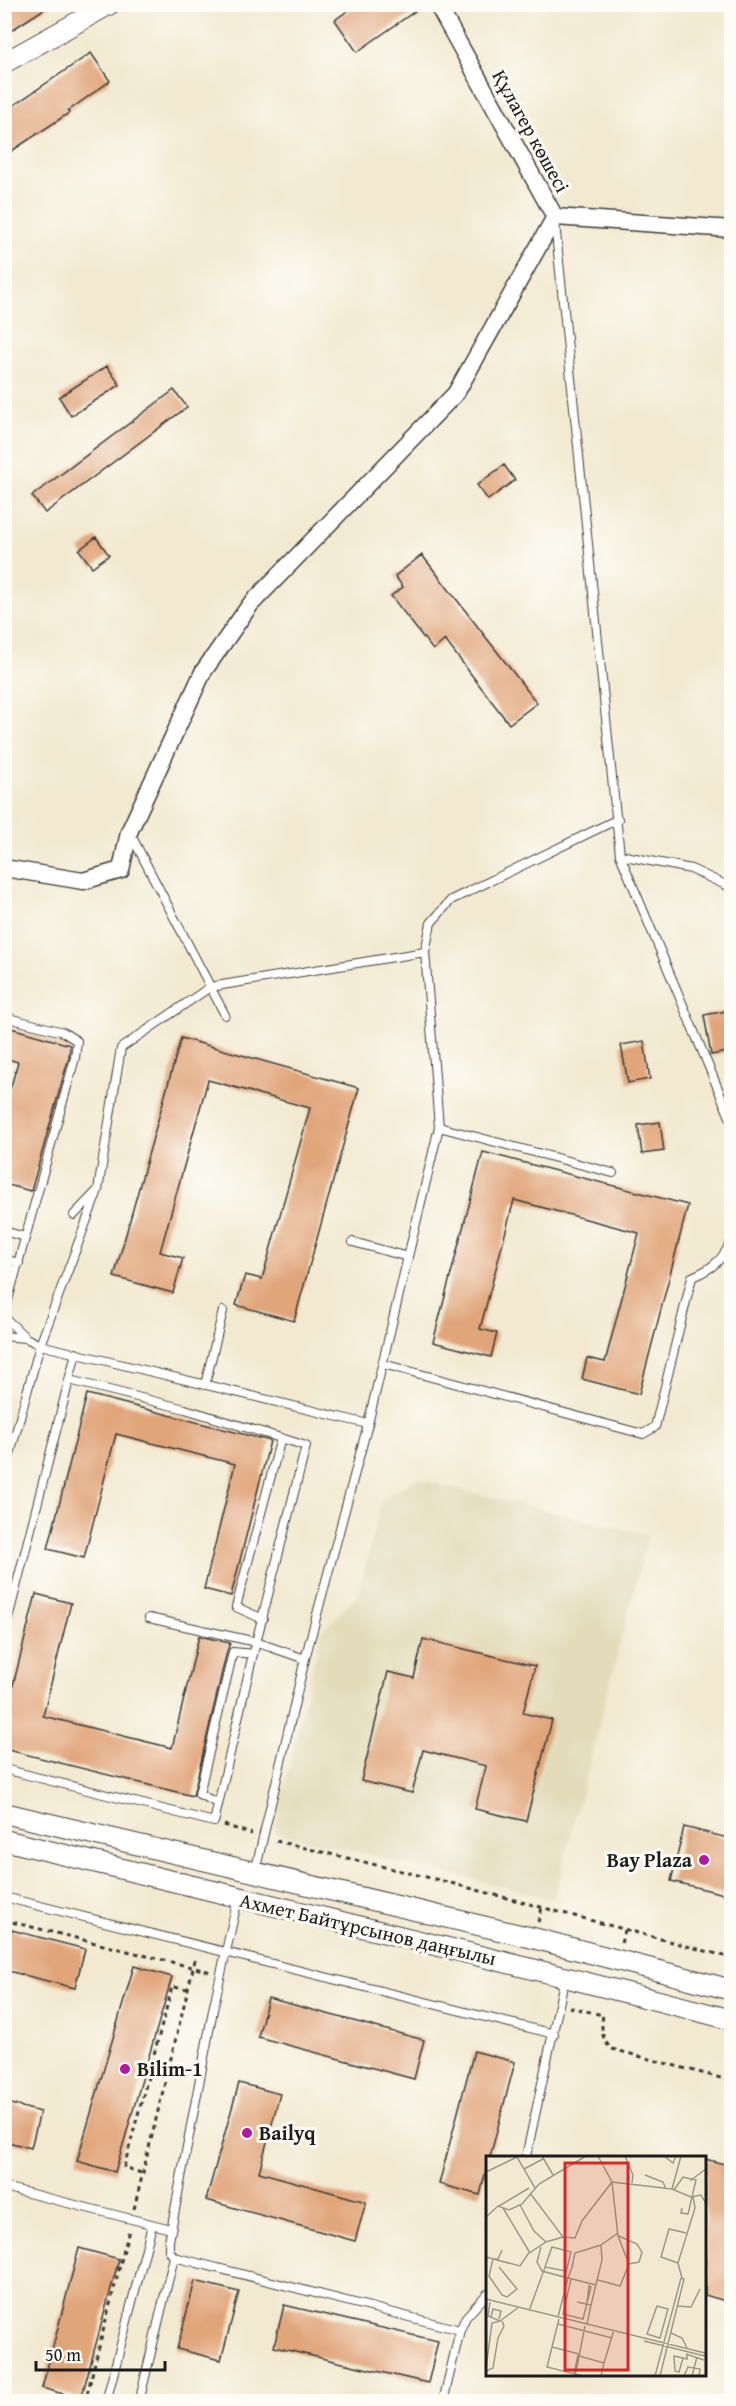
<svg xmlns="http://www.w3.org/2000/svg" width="736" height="2406" font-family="'Gentium Book Plus',serif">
  <rect width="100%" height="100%" fill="#fdfcf7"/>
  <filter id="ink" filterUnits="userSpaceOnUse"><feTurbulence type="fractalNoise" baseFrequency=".0167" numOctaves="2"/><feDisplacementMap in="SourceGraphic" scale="12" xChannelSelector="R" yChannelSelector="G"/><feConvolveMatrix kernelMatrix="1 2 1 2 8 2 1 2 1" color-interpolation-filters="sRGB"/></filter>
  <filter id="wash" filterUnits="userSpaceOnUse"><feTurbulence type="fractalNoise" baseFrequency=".008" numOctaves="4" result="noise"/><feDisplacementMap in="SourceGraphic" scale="24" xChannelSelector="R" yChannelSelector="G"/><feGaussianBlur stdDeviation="1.35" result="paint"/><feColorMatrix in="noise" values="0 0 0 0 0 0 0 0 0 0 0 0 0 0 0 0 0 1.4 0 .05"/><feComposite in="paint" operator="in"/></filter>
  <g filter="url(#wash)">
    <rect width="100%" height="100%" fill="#f2e9d0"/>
    <!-- built -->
    <path fill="#e3dbba" d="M416 1479 648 1535 554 1899 274 1832 321 1631 358 1596 382 1499Z"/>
    <g id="blocks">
      <!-- building -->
      <path fill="#e1a57a" d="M4 4H52L4 35Z
        M357 4H425L357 52 335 20Z
        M91 53 110 81 68 111 69 113 4 156V112Z
        M107 366 120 385 71 416 59 397Z
        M174 390 187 407 45 513 32 496Z
        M504 465 515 480 488 500 477 485Z
        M96 537 109 555 92 567 79 550Z
        M422 555 537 703 509 724 445 640 433 650 391 596 403 587 395 576Z
        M732 1010V1051L711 1055 704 1015Z
        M4 1026 70 1045 69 1057 31 1191 4 1184V1110L18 1062 4 1058Z
        M181 1038 359 1088 294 1321 236 1305 245 1275 262 1279 310 1108 208 1080 160 1252 183 1258 173 1293 114 1277Z
        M644 1041 650 1079 628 1083 621 1045Z
        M660 1122 664 1151 642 1154 638 1125Z
        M483 1152 688 1205 639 1394 582 1379 587 1358 605 1362 639 1233 514 1200 480 1329 497 1333 491 1357 433 1342Z
        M87 1394 270 1441 231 1596 204 1589 235 1464 116 1434 84 1558 48 1549Z
        M36 1594 71 1603 43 1716 172 1748 199 1636 230 1643 227 1651 193 1796 4 1749V1721Z
        M423 1639 535 1666 523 1713 552 1720 526 1821 475 1809 486 1766 423 1750 412 1793 361 1781 388 1672 414 1678Z
        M684 1827 732 1839V1896L671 1881Z
        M4 1928 85 1949 75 1988 4 1970Z
        M134 1966 172 1977 115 2172 77 2161Z
        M268 1998 424 2040 414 2079 258 2037Z
        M474 2051 515 2062 490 2157H487V2167L480 2195 439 2184Z
        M239 2083 280 2094 259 2172 366 2202 355 2241 206 2200Z
        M4 2102 40 2112 31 2148 4 2141Z
        M705 2159 732 2166V2303L705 2295Z
        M79 2248 119 2259 81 2399 42 2388Z
        M195 2281 239 2292 221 2360 177 2349Z
        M284 2305 438 2341 428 2383 274 2347Z"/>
    </g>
  </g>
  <g filter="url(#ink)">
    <use href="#blocks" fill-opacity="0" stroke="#3c3b37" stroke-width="1.5"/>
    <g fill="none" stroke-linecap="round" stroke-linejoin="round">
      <!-- service casing -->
      <g stroke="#3c3b37" stroke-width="10">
        <path id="service" d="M555 223 620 855 732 1122
          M131 835 225 1015
          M620 855 691 869 732 888
          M4 1017 63 1032 77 1041 75 1058 4 1314
          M439 1127 613 1173
          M74 1215 98 1190 121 1048 210 987 425 952 431 923 451 900 618 819
          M4 1231 25 1237
          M353 1242 408 1257
          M4 1259 19 1263
          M4 1317 26 1338 40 1345 97 1193
          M4 1336 25 1338
          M383 1364 643 1434 655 1427 692 1277C712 1269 724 1259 732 1239
          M69 1380 185 1409 281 1438
          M205 1385 223 1311
          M4 1476 40 1345 368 1424
          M149 1618 256 1642 305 1659 255 1872
          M4 1634 76 1353
          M305 1659 368 1424 439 1127 425 952
          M4 1769 214 1822 253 1654 306 1446 281 1438 236 1607 263 1619
          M217 1803 199 1794 233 1652 253 1654
          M4 1897 554 2034
          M238 1898 214 2005 169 2241V2250L174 2257 460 2330 443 2402
          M526 2157 565 1977
          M4 2187 171 2229
          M460 2330 466 2317 487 2294
          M106 2402 152 2225
          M139 2402 174 2257"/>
      </g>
      <!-- minor casing -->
      <g stroke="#3c3b37" stroke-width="19">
        <path id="minor" d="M437 4 555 217 732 229
          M4 868 83 881 121 870 129 832 203 672 250 605 456 393 555 217"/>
      </g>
      <!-- tertiary casing -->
      <g stroke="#3c3b37" stroke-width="22">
        <path id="tertiary" d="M4 63 110 4
          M4 1813 533 1938 732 1990
          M4 1840C247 1900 490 1956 732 2020"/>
      </g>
      <!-- path -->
      <path stroke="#3c3b37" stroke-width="3" stroke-dasharray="4.5 4.5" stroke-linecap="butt" d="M224 1825 252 1834
        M276 1841 443 1881 732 1958
        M4 1920 211 1972
        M538 1922 542 1908
        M621 1943 625 1930
        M569 2007 603 2015C601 2028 601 2040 612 2049L732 2081
        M141 2173 124 2167 172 1987 188 1989
        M134 2209 196 1956
        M85 2402 129 2230"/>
      <!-- service -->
      <use href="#service" stroke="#fff" stroke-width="8"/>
      <!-- minor -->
      <use href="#minor" stroke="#fff" stroke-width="16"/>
      <!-- tertiary -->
      <use href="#tertiary" stroke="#fff" stroke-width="20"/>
    </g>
  </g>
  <!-- markers -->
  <g fill="#b5179e" stroke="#fdfcf7" stroke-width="2">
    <circle cx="704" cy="1860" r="6"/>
    <circle cx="125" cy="2069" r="6"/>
    <circle cx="247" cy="2133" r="6"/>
  </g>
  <g text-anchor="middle" stroke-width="6" stroke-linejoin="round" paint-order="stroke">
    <!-- street labels -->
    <g font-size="20" fill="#1c1c1c" stroke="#fdfcf7">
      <text transform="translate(531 131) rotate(61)" y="7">Құлагер көшесі</text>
      <text transform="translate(368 1929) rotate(13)" y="7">Ахмет Байтұрсынов даңғылы</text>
    </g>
    <!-- poi labels -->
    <g font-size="20" font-weight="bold" fill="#1c1c1c" stroke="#fdfcf7" text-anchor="start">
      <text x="692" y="1867" text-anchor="end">Bay Plaza</text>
      <text x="137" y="2076">Bilim-1</text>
      <text x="259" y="2140">Bailyq</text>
    </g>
  </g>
  <!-- overview -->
  <g transform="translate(486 2156)">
    <rect width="220" height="220" fill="#f2e9d0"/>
    <path fill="none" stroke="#9c9788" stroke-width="1.5" d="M56 0 67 19M112 0 126 26 186 33 205 41 215 39 221 49M139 0 147 19 146 27M178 0 187 7 190 0M38 13 57 3M0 16 31 1 49 32M159 19 177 26 180 33M204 25 221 12M186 33 195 0M188 34 197 21 210 24 202 58 195 57 196 52M34 49 48 75 60 86M13 50 43 32M17 52 44 97M0 61 12 50 23 54 36 48 53 28 100 0M133 80 151 88 156 96 153 106 143 108M77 81 89 82 96 65 126 26M55 91 51 106 56 115 82 122 87 109M0 101 34 110 42 98 60 86 77 81 44 37M192 107 175 101 183 73 200 77M13 111 31 133 21 141 16 139 3 120 7 103H12L16 94M59 111 66 91 85 96 80 116M86 111 89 97 115 89 132 77M196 122 192 107 209 52 207 40M85 123 77 158 97 163 105 131 103 130 101 146M112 124 134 130 143 108 132 80 126 26M0 143 219 197M4 146 2 160 14 165 33 151M91 146 105 149 101 168M105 149 116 104 115 89M171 150 182 153 174 182 161 178ZM191 150 205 151 214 133M43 155 59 111 80 115M5 161 7 153 15 155 13 163M72 161 82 122 110 129M73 163 66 191 93 198M72 168 126 182M99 170 93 200 118 207 115 220M185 177 196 182 201 192M158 185 219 200M66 191 61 211 97 220M200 198 218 204M197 202 193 216 189 215 188 200 197 202 201 203V199M118 207 128 174M0 212 6 167 14 165M0 215 7 212 12 182 18 170 16 165M88 218 92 199M89 220 93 201M169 220 195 122M174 220 198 123 195 122M198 220 202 211 214 213 213 220M206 220 211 201"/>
    <path fill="#d62828" fill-opacity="0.15" stroke="#d62828" stroke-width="3" d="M79 7H142V214H79Z"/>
    <rect width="220" height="220" fill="none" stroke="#1c1c1c" stroke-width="3"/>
  </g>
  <!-- margin -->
  <rect width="736" height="2406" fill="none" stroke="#fdfcf7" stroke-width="24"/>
  <!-- scale -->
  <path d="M36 2361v9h129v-9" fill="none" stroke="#1c1c1c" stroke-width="3"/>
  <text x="45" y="2361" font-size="18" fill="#1c1c1c" stroke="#fdfcf7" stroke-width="4.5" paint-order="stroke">50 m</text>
</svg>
